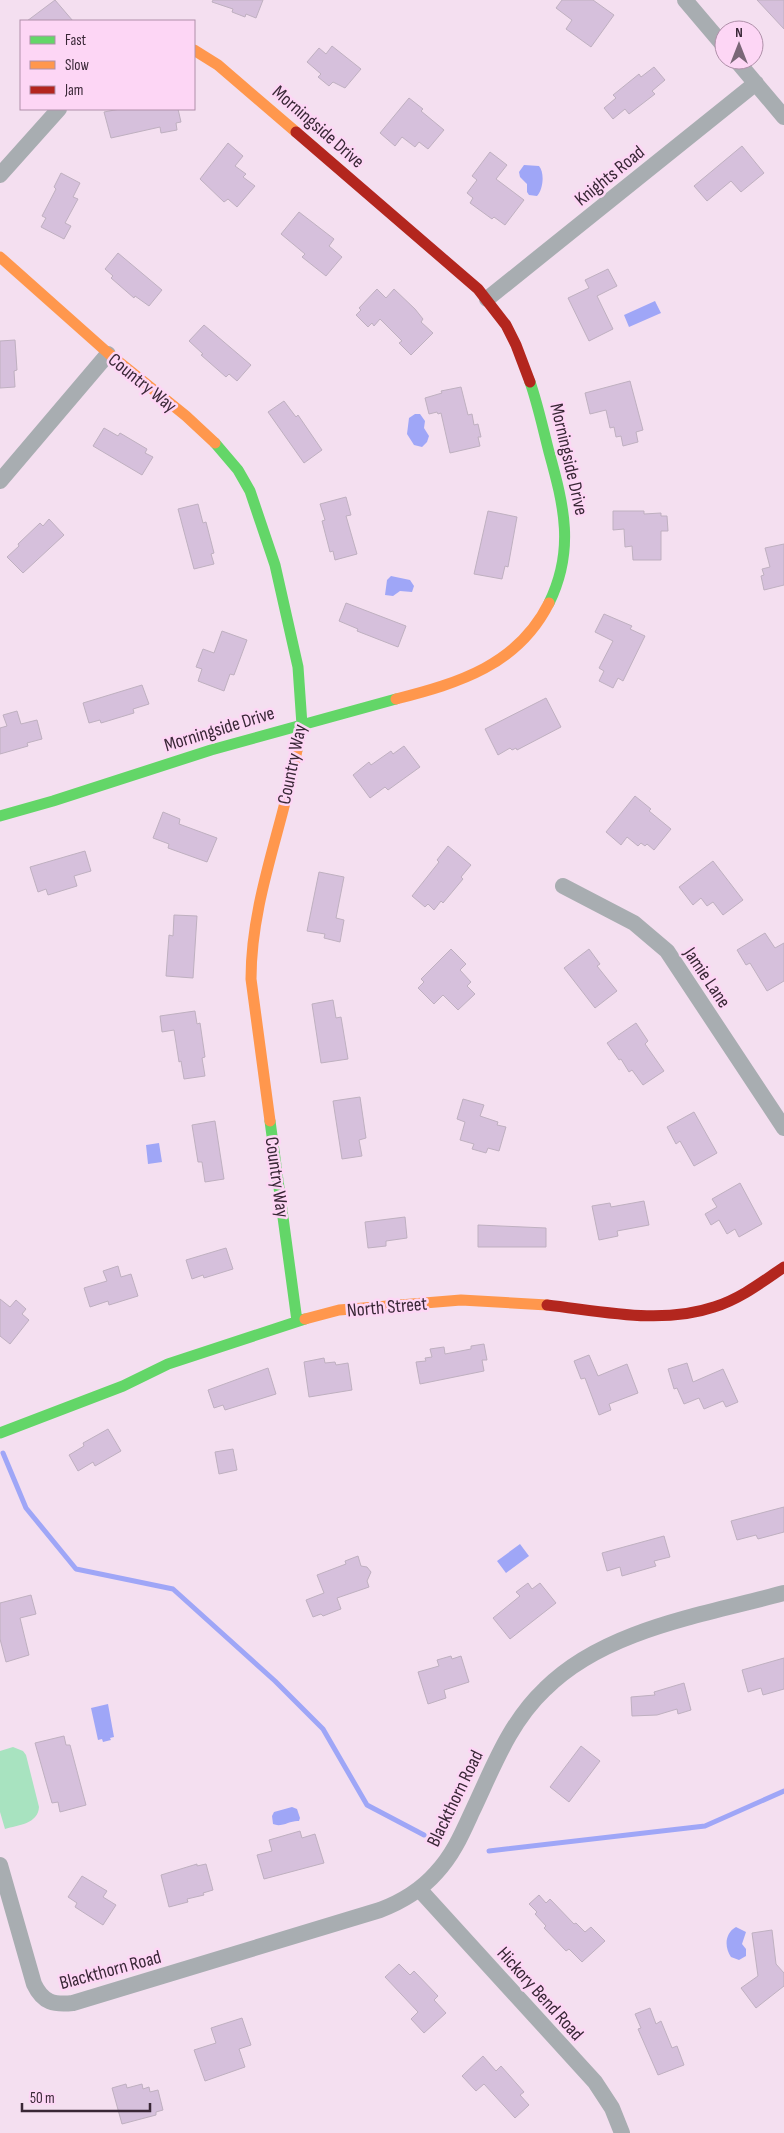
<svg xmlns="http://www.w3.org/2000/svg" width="784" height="2133" font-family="'Sofia Sans Condensed',sans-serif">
  <rect width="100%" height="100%" fill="#f4dff0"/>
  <!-- green -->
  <path fill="#a8e3c0" d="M13 1747 23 1751 26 1755 39 1807C38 1824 18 1825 5 1829L0 1812V1751Z"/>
  <!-- water -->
  <path fill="#9fa6f7" d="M524 165 539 166C545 173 543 190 537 196L529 195 527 192V184L520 177 519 172Z
    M655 301 661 313 629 327 624 315Z
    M415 414H420L425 421 424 428 429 436 427 442 422 447 414 445 407 434 409 418Z
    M391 576 410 580 414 586 412 592 400 591 393 596 385 595 387 580Z
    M159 1143 162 1162 148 1164 146 1145Z
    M520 1544 529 1556 506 1573 497 1561Z
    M108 1704 114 1737 110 1738 111 1740 103 1742 102 1739 98 1740 91 1708Z
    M292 1807 297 1809 300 1818 299 1821C290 1820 282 1828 273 1824L272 1816 274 1812Z
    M736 1927 746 1932 742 1944 746 1949V1956L739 1960 731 1957C724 1947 725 1933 736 1927Z"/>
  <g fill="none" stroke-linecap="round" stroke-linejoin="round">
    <!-- stream -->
    <path stroke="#9fa6f7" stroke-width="5" d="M3 1453 26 1508 76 1569 173 1589 275 1681 323 1729 367 1805 424 1835
      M489 1851 705 1826 784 1791"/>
  </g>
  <!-- building -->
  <path fill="#d6c0dc" stroke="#bfb0c0" d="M55 0 73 21H27Z
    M213 0H263L256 18 246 14 245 17 232 12 233 9 212 2Z
    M562 0H593L614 15 591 47 566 29 572 20 556 8Z
    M757 0H784V29Z
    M332 46 361 69 345 88 333 82 329 86 318 77 321 74 307 62 319 48 326 54Z
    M654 67 665 80 652 91 655 94 629 114 625 109 613 119 604 108 616 98 613 95 639 74 641 77Z
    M409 98 423 109 421 111 444 130 428 149 419 142 415 147 402 137 395 146 380 133Z
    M120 109H178L181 122 176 123 177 130 161 133 160 127 111 138 104 112Z
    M228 143 243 156 235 166 246 174 243 177 255 186 237 207 228 199 224 202 200 179Z
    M742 146 764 173 741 192 731 181 707 201 694 186Z
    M490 152 507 165 496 179 524 200 505 225 494 217 492 219 470 203 473 198 467 193 477 180 472 176Z
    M61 173 80 183 73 197 78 199 65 223 71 226 64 239 41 227 46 218 42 216 56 189 54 187Z
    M299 212 334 239 329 246 342 257 326 276 302 257 305 254 281 234Z
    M118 253 162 290 149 306 135 296 134 298 111 278 113 276 105 269Z
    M608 269 617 286 597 296 613 329 589 341 568 298 589 288 585 280Z
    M377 289 386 298 394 289 415 309 423 319 421 322 433 333 411 355 399 343 402 341 380 319 374 326 372 323 368 327 356 315 361 310 359 308Z
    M204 325 251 365 237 381 229 374 226 377 201 355 203 354 189 341Z
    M15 340 17 370 14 371 15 387 0 388V341Z
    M630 381 643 430 636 432 638 442 623 446 621 436 616 437 614 427 610 428 606 410 590 414 585 393Z
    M461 387 468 415 472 414 474 425 478 424 481 437H478L480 446 450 453 441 413 438 414 437 412 429 414 425 398 442 393 441 391Z
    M284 401 296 417 298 415 322 450 304 463 268 412Z
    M104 428 118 436 120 433 147 449 145 453 153 457 142 475 93 446Z
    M346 497 351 515 346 516 357 554 335 560 333 551 330 552 322 521 325 520 320 504Z
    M198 504 203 523 206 522 214 553 211 554 214 564 194 569 178 509Z
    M488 511 517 517 508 567 505 566 502 579 474 574Z
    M613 511H644V514L661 513V516H667L668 531H661V560H633L632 546 625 547 624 529 613 530Z
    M49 519 64 535 23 573 7 557 19 546 18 544 40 523 43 526Z
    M784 544V585L764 590 761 576 764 575 762 569 770 567 765 548Z
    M346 603 406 626 398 647 357 631 358 629 339 621Z
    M604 614 632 626 630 629 645 636 623 681 618 678 613 688 599 681 604 671 599 668 613 641 595 632Z
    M222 631 247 640 234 675 230 674 224 691 198 681 202 669 196 667 203 649 214 653Z
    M142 685 149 704 133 709 134 713 101 723 100 720 89 723 83 703Z
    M546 698 561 727 517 750 516 748 512 750 510 748 498 755 485 729Z
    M17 711 21 724 37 720 42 739 27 743 28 746 0 754V728L7 726 3 715Z
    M404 746 420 767 388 790 385 787 370 798 353 775 369 762 371 765 391 751 393 754Z
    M635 796 651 809 649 811 671 829 654 850 647 844 645 846 641 843 638 846 627 837 621 845 606 832Z
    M163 812 180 819 179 824 217 838 207 862 168 848 169 844 153 838Z
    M448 846 471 865 461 877 463 879 443 903 441 901 434 910 428 904 425 907 412 896 439 862 437 860Z
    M85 851 91 871 74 876 77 886 48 895 46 889 38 892 30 867Z
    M713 861 743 900 723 915 713 902 707 906 701 898 693 905 679 887Z
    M319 872 344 877 336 918 344 920 340 942 324 938 325 934 307 931Z
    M174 915 197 916 193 978 166 976 169 935 173 936Z
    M765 933 775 948 784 943V981L767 991 750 963 746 965 737 950Z
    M451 949 466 964 460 970 471 982 467 986 475 994 458 1010 443 995 434 1004 418 988 424 982 421 979Z
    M589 949 600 964 597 966 617 991 595 1008 564 968Z
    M333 1000 336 1018 341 1017 348 1059 321 1063 312 1004Z
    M195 1011 197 1024 200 1023 205 1057 202 1058 205 1076 184 1079 181 1061 179 1062 174 1030 162 1032 160 1016Z
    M636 1023 648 1041 645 1044 664 1071 643 1085 632 1070 629 1072 621 1059 619 1060 607 1043Z
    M360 1097 366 1138 359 1140 362 1156 342 1159 333 1101Z
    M463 1099 484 1105 480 1116 498 1122 497 1125 506 1127 499 1151 488 1148 486 1153 472 1149 474 1144 460 1140 465 1122 457 1119Z
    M694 1112 717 1153 694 1166 680 1141 676 1144 667 1127Z
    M215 1121 224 1179 205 1182 202 1162H198L192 1125Z
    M740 1183 762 1224 739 1237 735 1229 727 1234 719 1220 711 1225 705 1214 717 1207 712 1199Z
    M644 1201 649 1225 617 1231 618 1236 599 1240 592 1206 610 1203 611 1207Z
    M405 1217 407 1238 386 1241V1246L368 1248 365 1222Z
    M478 1225 546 1228V1247H478Z
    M226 1248 233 1269 204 1278 203 1275 192 1279 186 1260Z
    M118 1266 121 1277 131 1274 138 1296 109 1305 108 1301 90 1307 84 1288 107 1281 103 1271Z
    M0 1299 10 1307 16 1300 26 1309 22 1314 29 1320 10 1344 0 1336Z
    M484 1344 487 1360H482L484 1371 420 1384 416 1362 426 1361 425 1358 432 1357 430 1349 444 1347 445 1354 471 1349V1346Z
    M589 1355 598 1376 627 1364 638 1393 609 1404 611 1410 599 1415 585 1378 581 1379 574 1361Z
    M324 1358 325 1363 335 1362 336 1365 348 1363 352 1390 309 1397 304 1362Z
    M687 1363 693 1382 723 1369 738 1402 726 1407 723 1401 704 1409 699 1398 684 1404 677 1388 674 1389 668 1369Z
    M268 1368 276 1394 225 1410 223 1405 214 1408 208 1390Z
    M108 1429 121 1451 95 1466 93 1462 78 1471 69 1455 84 1446 83 1443Z
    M233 1449 237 1470 219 1474 215 1452Z
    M784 1507V1532L758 1539 756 1535 737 1540 731 1521Z
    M664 1536 670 1557 654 1561 656 1566 622 1576 620 1567 607 1571 602 1553Z
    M358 1556 361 1566 367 1567 371 1572 367 1581 369 1587 337 1598 341 1609 323 1616 321 1614 313 1617 306 1600 324 1593 317 1575 346 1564 345 1561Z
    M528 1583 532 1589 540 1583 556 1603 510 1639 493 1618 520 1596 516 1592Z
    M31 1595 36 1614 20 1618 29 1655 6 1662 0 1639V1603Z
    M451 1656 452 1659 461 1656 469 1682 444 1690 446 1698 428 1704 418 1672 439 1666 437 1660Z
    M784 1658V1689L763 1695 761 1688 748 1692 742 1670Z
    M684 1683 691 1710 678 1714 677 1709 657 1715 632 1716 631 1697 655 1695 654 1692Z
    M64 1736 66 1745H70L86 1805 60 1812 58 1802 52 1803 35 1743Z
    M581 1746 600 1761 569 1802 550 1787Z
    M300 1831 302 1838 315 1834 324 1863 264 1879 257 1855 272 1851 269 1840Z
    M197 1864V1866L206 1864 213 1890 203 1893 204 1895 187 1899 188 1902 169 1907 161 1875Z
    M82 1876 107 1891 103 1897 116 1905 103 1925 75 1907 77 1903 68 1897Z
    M539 1895 546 1903 550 1899 574 1924 576 1923 585 1932 591 1927 605 1941 582 1962 569 1949 566 1951 544 1928 546 1926 535 1914 537 1912 529 1904Z
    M772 1930 776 1964 784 1973V1986L756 2008 741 1988 758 1976 752 1933Z
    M399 1964 410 1975 414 1971 438 1996 434 2000 446 2013 424 2033 411 2019 418 2012 385 1977Z
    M650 2008 656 2024 661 2021 672 2048 677 2046 684 2065 658 2075 638 2029 641 2028 635 2014Z
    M242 2018 251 2045 239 2049 245 2067 205 2081 194 2050 216 2043 211 2028Z
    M483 2056 496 2071 501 2066 524 2092 520 2095 529 2105 515 2118 484 2084 476 2091 462 2076Z
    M126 2084 127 2088 142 2084 143 2089 149 2087 150 2092 158 2090 163 2110 156 2112V2115L122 2124 112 2088Z"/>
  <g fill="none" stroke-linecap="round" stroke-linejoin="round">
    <!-- street -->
    <path stroke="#a8adb1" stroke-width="16" d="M685 0 724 46
      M736 60 784 117
      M0 175 59 109
      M487 299 756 83
      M0 481 108 354
      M563 886 634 923 667 951 784 1128
      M0 1865 34 1984C43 2003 54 2005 73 2003L380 1910C401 1902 421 1890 436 1873 453 1855 462 1834 472 1812 493 1768 509 1723 545 1689 605 1629 704 1615 784 1593
      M419 1889 595 2082 612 2108 622 2133"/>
    <!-- fast -->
    <path stroke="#63d668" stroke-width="11" d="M530 382C538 405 543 429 549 452 564 506 575 550 549 603
      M215 443 238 470 250 491 275 565 298 667 302 725 297 750
      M0 816 53 801 211 750 396 699
      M270 1121 297 1321
      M0 1433 123 1386 168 1364 305 1319"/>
    <!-- slow -->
    <path stroke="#ff974d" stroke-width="11" d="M194 50 218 65 296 132
      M0 257 108 353 186 416 215 443
      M396 699C459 683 518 665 549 603
      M270 1121 251 979C251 900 283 827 297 750
      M305 1319 339 1310 461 1300 547 1305"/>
    <!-- jam -->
    <path stroke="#b3261e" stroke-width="11" d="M296 132 478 289 506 325 516 345 530 382
      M547 1305C601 1311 661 1325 714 1307 740 1299 762 1282 784 1267"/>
  </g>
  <g text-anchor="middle" stroke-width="5" stroke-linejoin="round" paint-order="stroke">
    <!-- street labels -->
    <g font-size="19" fill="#392736" stroke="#fdd6f5">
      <text transform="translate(319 126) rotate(41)" y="7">Morningside Drive</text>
      <text transform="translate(609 175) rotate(-39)" y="7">Knights Road</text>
      <text transform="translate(143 382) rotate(39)" y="7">Country Way</text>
      <text transform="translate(570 459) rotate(77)" y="7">Morningside Drive</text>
      <text transform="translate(219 728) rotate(-17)" y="7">Morningside Drive</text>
      <text transform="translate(291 764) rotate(-78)" y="7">Country Way</text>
      <text transform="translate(708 977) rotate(56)" y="7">Jamie Lane</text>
      <text transform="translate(278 1177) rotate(82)" y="7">Country Way</text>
      <text transform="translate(387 1306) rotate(-5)" y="7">North Street</text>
      <text transform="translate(454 1798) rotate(-64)" y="7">Blackthorn Road</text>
      <text transform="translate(110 1969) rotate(-15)" y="7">Blackthorn Road</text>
      <text transform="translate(541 1993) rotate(48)" y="7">Hickory Bend Road</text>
    </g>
  </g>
  <!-- legend -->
  <rect x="20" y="20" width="175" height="90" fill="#fdd6f5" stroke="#af90a9"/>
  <rect x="30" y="36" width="25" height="8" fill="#63d668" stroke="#af90a9"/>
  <text x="65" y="45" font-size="15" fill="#392736">Fast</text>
  <rect x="30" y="61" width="25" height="8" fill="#ff974d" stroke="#af90a9"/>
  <text x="65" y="70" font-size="15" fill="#392736">Slow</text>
  <rect x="30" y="86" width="25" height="8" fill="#b3261e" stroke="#af90a9"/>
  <text x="65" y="95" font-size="15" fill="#392736">Jam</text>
  <!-- north arrow -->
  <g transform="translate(739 45)"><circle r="24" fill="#fdd6f5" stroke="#af90a9"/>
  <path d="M0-4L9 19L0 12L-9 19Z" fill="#7a6777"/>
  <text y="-8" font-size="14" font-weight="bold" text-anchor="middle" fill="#392736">N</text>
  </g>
  <!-- scale -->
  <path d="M22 2103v8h128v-8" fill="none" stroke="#392736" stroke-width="2.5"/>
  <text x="30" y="2103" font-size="15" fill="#392736" stroke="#fdd6f5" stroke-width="4" paint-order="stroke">50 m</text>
</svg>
